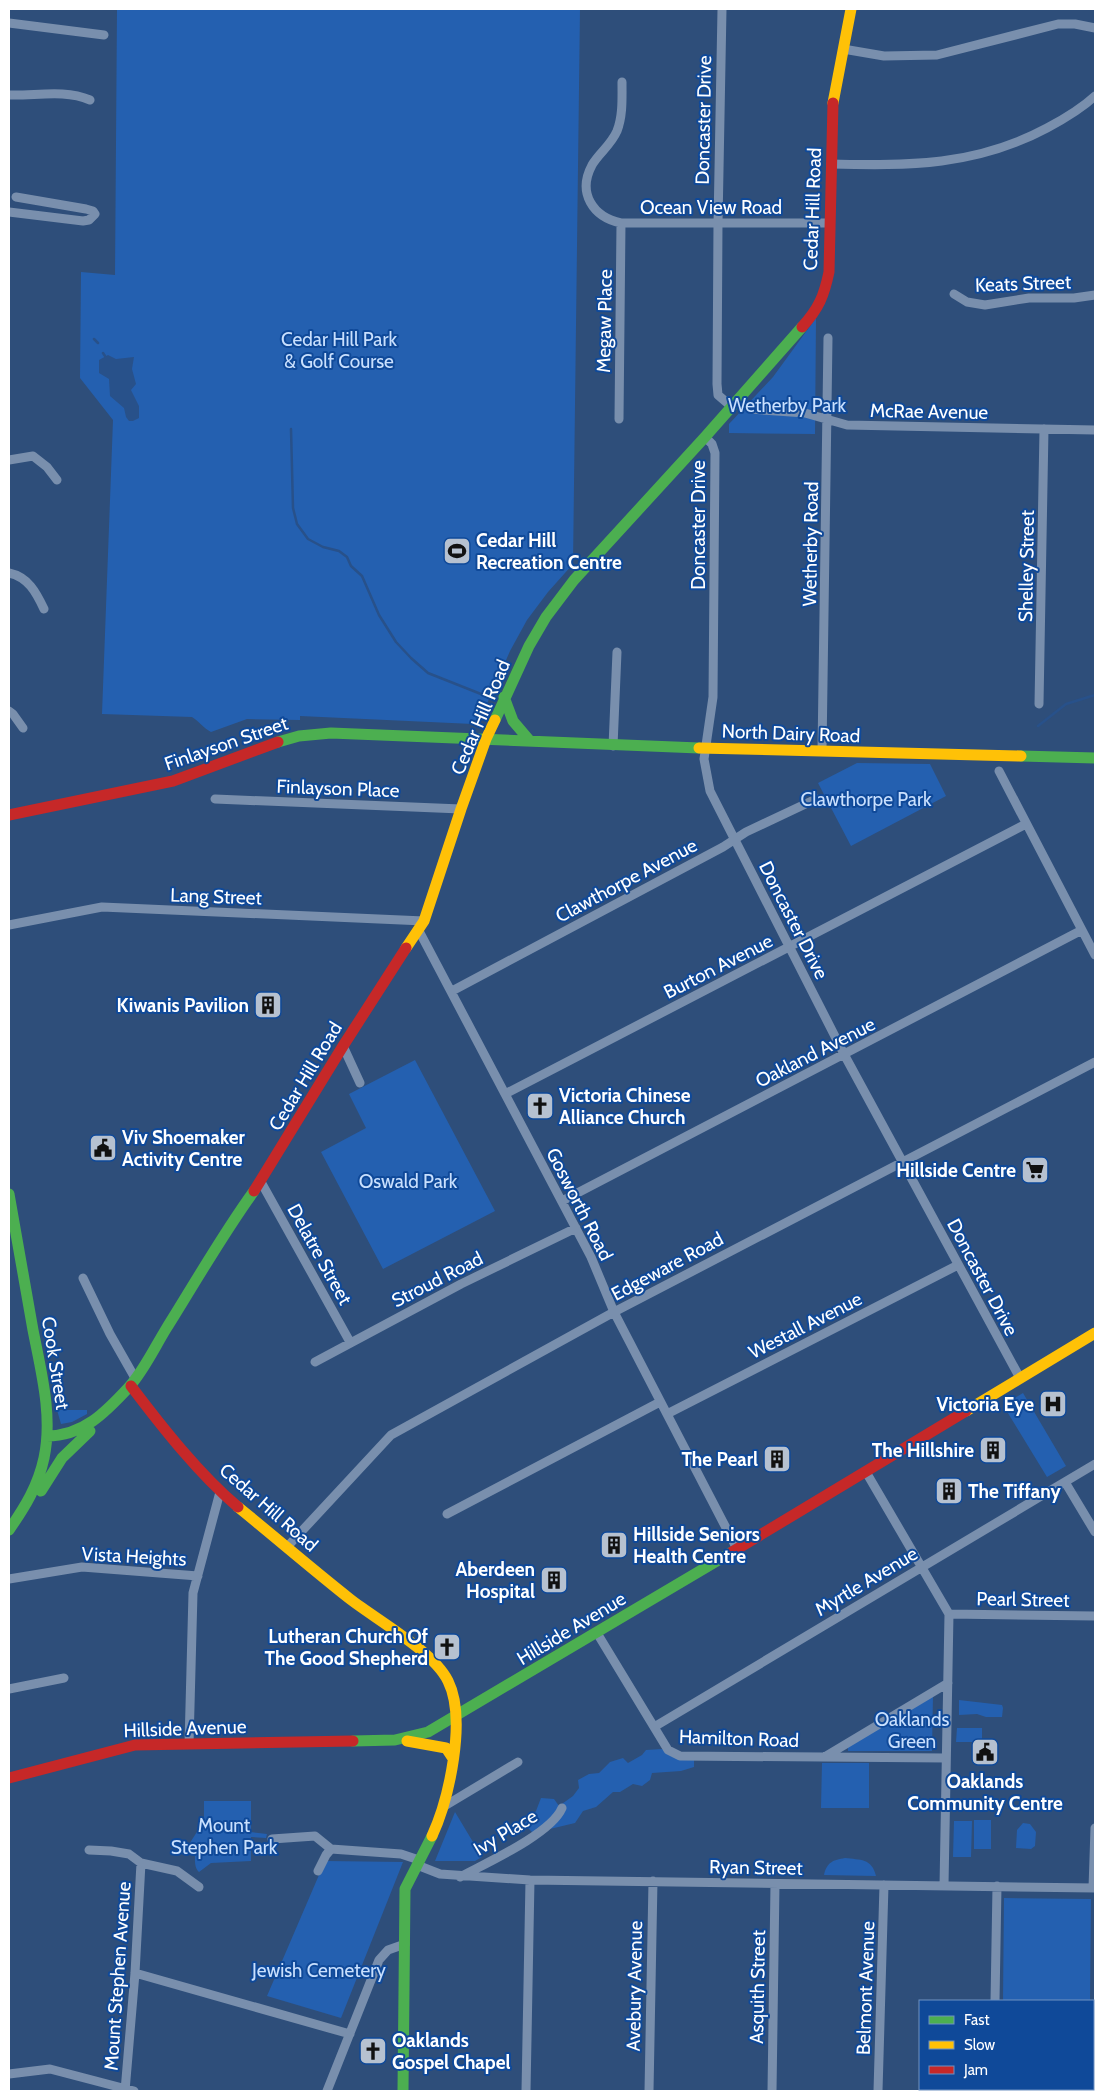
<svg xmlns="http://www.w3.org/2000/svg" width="1104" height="2100" font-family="Cabin,sans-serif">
  <rect width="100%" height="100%" fill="#2e4e7a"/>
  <!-- green -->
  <path fill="#2460b0" d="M117 9H580L573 564 548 592 527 620 510 651 486 706 473 713 477 716V722H474L473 724 300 716V720L247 719 211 732C203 728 199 721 192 717L102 714 113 420 80 378 81 272 115 275Z
    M816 318 815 434 729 433V424L773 377Z
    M857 763 930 764 946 796 851 846 818 783Z
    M415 1060 495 1211 383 1269 321 1152 366 1128 349 1094Z
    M1023 1393 1066 1466 1047 1477 1003 1405Z
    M57 1410H87V1414L72 1422 61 1424Z
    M933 1695 932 1751H848V1746Z
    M959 1700 1002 1705 1003 1708 1002 1717H986L977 1714 959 1715Z
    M957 1728H982V1742H956Z
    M662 1749 671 1755 694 1758V1767L681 1771 652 1773 650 1780 642 1786 633 1784 620 1792H613L596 1807 583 1811 575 1823 533 1833 524 1824 536 1811 541 1798 554 1799 559 1806 573 1796 579 1788 578 1780 589 1774 599 1773 610 1762 623 1758 628 1763 642 1755 646 1750Z
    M822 1763H869V1808H821Z
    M204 1801H251V1832L267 1834 266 1838 251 1837V1861L211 1863 199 1872C194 1867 195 1860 195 1853L184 1852 204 1821Z
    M455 1812 482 1857 475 1861H435Z
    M974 1820H991V1849H974Z
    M954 1821H972L971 1857H953Z
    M1023 1823 1030 1824 1036 1832 1035 1846 1031 1849 1016 1848 1017 1830Z
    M845 1858C860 1860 872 1858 876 1876L824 1875C827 1862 833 1860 845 1858Z
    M325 1861 403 1862 341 2018 267 1996Z
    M1004 1898 1091 1899 1090 2001H1003Z"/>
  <!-- water -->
  <path fill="#28518a" d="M108 355 116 359 134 357 132 369 136 384 131 390 139 406V418L133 421H129L126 417 124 408 110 396 109 379 99 373V360Z"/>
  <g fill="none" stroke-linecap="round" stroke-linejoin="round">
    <!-- stream -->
    <path stroke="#28518a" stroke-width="2.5" d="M94 339 98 343
      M103 353 105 356
      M291 429 293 508 297 524 308 539 323 547 339 551 347 557 351 566 362 576 379 615 396 642 411 658 428 673 486 696
      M1038 726 1066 704 1095 695"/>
    <!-- street -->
    <path stroke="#798fad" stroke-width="9" d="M722 9 718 223 717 384 718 395 732 407
      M9 23 104 35
      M843 49 884 56 937 55 1058 24H1075L1095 28
      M622 82C622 98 623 116 617 131 611 145 599 153 592 165 577 193 593 217 621 223H830
      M9 95C36 96 64 89 90 100
      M831 164C909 166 976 166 1047 128 1064 119 1081 109 1095 96
      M9 212 83 221 89 220 95 214 93 211 86 209 16 197
      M954 294 967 302 985 305 1029 298H1074L1095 295
      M738 400 750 409 805 413 847 425 1095 430
      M619 419 621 223
      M705 437 712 444 715 453 713 697 704 759 710 791 845 1056 1020 1378
      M9 460 33 456 47 467 57 480
      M9 573C28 577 36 592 44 609
      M1039 704 1044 429
      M9 711 13 714 23 728
      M613 746 617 652
      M822 751 828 338
      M999 771 1095 955
      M215 799 461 809
      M9 925 102 907 424 921
      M418 929 591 1257 614 1312 737 1549
      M452 991 723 847 746 832 816 799
      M343 1046 360 1083
      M505 1094 1026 824
      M261 1182 350 1342
      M562 1201 1082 930
      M83 1278 110 1334 135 1378
      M315 1362 461 1284 576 1228
      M667 1414 958 1265
      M866 1472 949 1614 944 1886
      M1065 1482 1095 1532
      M447 1514 660 1402
      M287 1547 391 1435 614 1312 1095 1062
      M9 1579 82 1567 198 1576
      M949 1614 1095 1616
      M597 1633 668 1750 680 1756 946 1758
      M9 1689 64 1678
      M654 1727 1095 1464
      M189 1744 193 1593 220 1492
      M826 1756 948 1683
      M443 1807 518 1762
      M272 1839 315 1836 331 1849 326 1855 318 1871
      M331 1849 401 1854 419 1860
      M89 1850 111 1851 129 1854 141 1863 177 1871 199 1887
      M417 1865 440 1874 530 1880 1095 1888
      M460 1877C486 1863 551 1834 562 1808
      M1093 1888 1095 1828
      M135 1973 350 2034
      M995 2001 997 1886
      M9 2074 50 2069 134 2091
      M125 2091 135 1973 141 1863
      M327 2091 379 1960 388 1950 405 1944
      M526 2091 530 1880
      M649 2091 653 1881
      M772 2091 775 1884
      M878 2091 884 1885
      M994 2091V2089"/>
    <!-- fast -->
    <path stroke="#4caf50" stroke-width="11" d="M504 697 513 721 530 741
      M495 720 529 646 546 617 574 580 705 437 802 327
      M278 742 299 736 331 733 699 748
      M1021 756 1095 758
      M9 1194C17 1239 25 1284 33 1330 41 1371 53 1416 44 1458 38 1486 25 1507 9 1530
      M47 1436C83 1436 106 1412 129 1387 143 1372 155 1347 166 1329 195 1283 222 1235 254 1191
      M41 1491 62 1458 90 1431
      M353 1741 395 1740 428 1732 732 1552
      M403 2091 405 1889 432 1836"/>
    <!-- slow -->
    <path stroke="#ffc107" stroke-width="11" d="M833 103 851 9
      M699 748 1021 756
      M406 948 424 921 461 809 486 739 495 720
      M966 1411 1095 1333
      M238 1507C275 1537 312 1569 350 1599 377 1620 433 1651 448 1681 467 1719 449 1799 432 1836
      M407 1741 446 1748 452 1757"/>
    <!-- jam -->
    <path stroke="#c62828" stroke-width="11" d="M802 327C819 308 824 296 829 272L833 103
      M9 815 173 781 278 742
      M254 1191 343 1046 406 948
      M131 1386C162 1427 199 1474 238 1507
      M732 1552 966 1411
      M9 1778 135 1745 353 1741"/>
  </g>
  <!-- icons -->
  <defs>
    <g id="stadium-square" transform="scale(1.4375)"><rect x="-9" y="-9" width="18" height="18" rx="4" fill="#b6c1d0" stroke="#0f4999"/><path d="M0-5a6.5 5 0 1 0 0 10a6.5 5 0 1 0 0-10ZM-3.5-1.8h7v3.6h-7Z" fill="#111"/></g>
    <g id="building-square" transform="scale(1.4375)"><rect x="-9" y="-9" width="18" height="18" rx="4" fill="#b6c1d0" stroke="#0f4999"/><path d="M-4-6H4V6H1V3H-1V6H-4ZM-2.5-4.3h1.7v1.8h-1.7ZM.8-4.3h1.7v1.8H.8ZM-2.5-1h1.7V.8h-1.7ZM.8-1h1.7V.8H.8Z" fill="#111"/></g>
    <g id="church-square" transform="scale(1.4375)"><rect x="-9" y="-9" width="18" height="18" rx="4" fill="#b6c1d0" stroke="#0f4999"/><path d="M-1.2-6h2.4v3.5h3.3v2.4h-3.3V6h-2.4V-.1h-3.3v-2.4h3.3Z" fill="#111"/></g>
    <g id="civic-square" transform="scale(1.4375)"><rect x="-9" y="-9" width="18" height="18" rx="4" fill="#b6c1d0" stroke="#0f4999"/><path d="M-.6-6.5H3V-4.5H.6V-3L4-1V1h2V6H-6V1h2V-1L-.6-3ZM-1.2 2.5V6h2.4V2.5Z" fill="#111"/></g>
    <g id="supermarket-square" transform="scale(1.4375)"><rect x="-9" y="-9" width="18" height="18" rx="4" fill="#b6c1d0" stroke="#0f4999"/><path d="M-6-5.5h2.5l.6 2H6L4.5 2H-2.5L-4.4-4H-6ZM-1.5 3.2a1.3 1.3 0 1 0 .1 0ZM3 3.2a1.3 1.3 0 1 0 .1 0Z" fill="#111"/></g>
    <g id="hospital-square" transform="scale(1.4375)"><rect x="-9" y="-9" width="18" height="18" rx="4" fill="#b6c1d0" stroke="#0f4999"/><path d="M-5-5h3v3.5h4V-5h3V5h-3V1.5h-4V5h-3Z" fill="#111"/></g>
  </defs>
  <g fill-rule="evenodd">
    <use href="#stadium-square" x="457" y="551"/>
    <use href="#building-square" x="268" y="1005"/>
    <use href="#church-square" x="540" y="1106"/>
    <use href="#civic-square" x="103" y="1148"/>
    <use href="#supermarket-square" x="1035" y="1170"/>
    <use href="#hospital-square" x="1053" y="1404"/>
    <use href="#building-square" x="993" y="1450"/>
    <use href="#building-square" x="777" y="1459"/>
    <use href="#building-square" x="949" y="1491"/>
    <use href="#building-square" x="614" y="1545"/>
    <use href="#building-square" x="554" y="1580"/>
    <use href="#church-square" x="447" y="1647"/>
    <use href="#civic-square" x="985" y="1752"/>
    <use href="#church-square" x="373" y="2051"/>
  </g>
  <g text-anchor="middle" stroke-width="4" stroke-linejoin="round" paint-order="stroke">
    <!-- street labels -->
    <g font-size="19" fill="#fff" stroke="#0f4999">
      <text transform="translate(703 120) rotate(-89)" y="7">Doncaster Drive</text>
      <text x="711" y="214">Ocean View Road</text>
      <text transform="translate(812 209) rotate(-88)" y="7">Cedar Hill Road</text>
      <text transform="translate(1023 283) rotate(-2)" y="7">Keats Street</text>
      <text transform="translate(604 321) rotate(-89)" y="7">Megaw Place</text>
      <text transform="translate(929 411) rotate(1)" y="7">McRae Avenue</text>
      <text transform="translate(698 525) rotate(-90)" y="7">Doncaster Drive</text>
      <text transform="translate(810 544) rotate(-89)" y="7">Wetherby Road</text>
      <text transform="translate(1026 566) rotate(-89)" y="7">Shelley Street</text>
      <text transform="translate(480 717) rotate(-67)" y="7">Cedar Hill Road</text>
      <text transform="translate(791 733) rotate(2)" y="7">North Dairy Road</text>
      <text transform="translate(226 743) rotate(-19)" y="7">Finlayson Street</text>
      <text transform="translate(338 788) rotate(2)" y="7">Finlayson Place</text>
      <text transform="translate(626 880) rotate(-28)" y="7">Clawthorpe Avenue</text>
      <text transform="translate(216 896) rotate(2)" y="7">Lang Street</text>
      <text transform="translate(794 920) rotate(63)" y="7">Doncaster Drive</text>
      <text transform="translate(718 966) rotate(-27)" y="7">Burton Avenue</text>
      <text transform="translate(815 1052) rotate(-27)" y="7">Oakland Avenue</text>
      <text transform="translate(305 1076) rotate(-59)" y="7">Cedar Hill Road</text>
      <text transform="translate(580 1204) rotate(63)" y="7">Gosworth Road</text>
      <text transform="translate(320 1254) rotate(61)" y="7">Delatre Street</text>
      <text transform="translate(667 1266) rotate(-28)" y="7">Edgeware Road</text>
      <text transform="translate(983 1277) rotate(62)" y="7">Doncaster Drive</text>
      <text transform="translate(437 1279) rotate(-27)" y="7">Stroud Road</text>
      <text transform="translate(805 1325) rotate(-27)" y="7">Westall Avenue</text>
      <text transform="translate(56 1363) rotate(81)" y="7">Cook Street</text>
      <text transform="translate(269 1507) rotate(41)" y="7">Cedar Hill Road</text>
      <text transform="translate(134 1556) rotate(3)" y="7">Vista Heights</text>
      <text transform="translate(866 1581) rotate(-31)" y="7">Myrtle Avenue</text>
      <text transform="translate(1023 1599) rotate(1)" y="7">Pearl Street</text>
      <text transform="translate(571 1628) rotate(-31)" y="7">Hillside Avenue</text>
      <text transform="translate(185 1728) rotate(-2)" y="7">Hillside Avenue</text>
      <text transform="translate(739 1738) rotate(2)" y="7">Hamilton Road</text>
      <text transform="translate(505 1832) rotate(-31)" y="7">Ivy Place</text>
      <text transform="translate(756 1867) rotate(1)" y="7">Ryan Street</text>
      <text transform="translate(117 1976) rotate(-86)" y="7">Mount Stephen Avenue</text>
      <text transform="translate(634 1986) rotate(-89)" y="7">Avebury Avenue</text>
      <text transform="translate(757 1987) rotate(-89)" y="7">Asquith Street</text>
      <text transform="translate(865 1988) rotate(-88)" y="7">Belmont Avenue</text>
    </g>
    <!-- park labels -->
    <g font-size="19" fill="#c9e0fe" stroke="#0f4999">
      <text x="339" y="346">Cedar Hill Park<tspan x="339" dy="22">&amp; Golf Course</tspan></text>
      <text x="787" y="412">Wetherby Park</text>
      <text x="866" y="806">Clawthorpe Park</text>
      <text x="408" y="1188">Oswald Park</text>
      <text x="912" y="1726">Oaklands<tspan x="912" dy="22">Green</tspan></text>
      <text x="224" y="1832">Mount<tspan x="224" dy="22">Stephen Park</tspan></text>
      <text x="319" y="1977">Jewish Cemetery</text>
    </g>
    <!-- poi labels -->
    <g font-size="19" font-weight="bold" fill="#fff" stroke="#0f4999" text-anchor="end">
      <text x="476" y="547" text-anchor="start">Cedar Hill<tspan x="476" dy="22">Recreation Centre</tspan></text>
      <text x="249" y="1012">Kiwanis Pavilion</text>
      <text x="559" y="1102" text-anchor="start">Victoria Chinese<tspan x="559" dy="22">Alliance Church</tspan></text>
      <text x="122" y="1144" text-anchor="start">Viv Shoemaker<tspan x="122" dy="22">Activity Centre</tspan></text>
      <text x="1016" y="1177">Hillside Centre</text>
      <text x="1034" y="1411">Victoria Eye</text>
      <text x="974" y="1457">The Hillshire</text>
      <text x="758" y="1466">The Pearl</text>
      <text x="968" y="1498" text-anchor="start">The Tiffany</text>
      <text x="633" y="1541" text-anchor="start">Hillside Seniors<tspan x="633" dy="22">Health Centre</tspan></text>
      <text x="535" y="1576">Aberdeen<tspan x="535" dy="22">Hospital</tspan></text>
      <text x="428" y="1643">Lutheran Church Of<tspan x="428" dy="22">The Good Shepherd</tspan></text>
      <text x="985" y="1788" text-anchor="middle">Oaklands<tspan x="985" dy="22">Community Centre</tspan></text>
      <text x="392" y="2047" text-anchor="start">Oaklands<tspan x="392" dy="22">Gospel Chapel</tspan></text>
    </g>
  </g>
  <!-- border -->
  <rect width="1104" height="2100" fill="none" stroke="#ffffff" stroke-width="20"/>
  <!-- legend -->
  <rect x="919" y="2000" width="175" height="90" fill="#0f4999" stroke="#6f92c2"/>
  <rect x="929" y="2016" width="25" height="8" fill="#4caf50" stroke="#6f92c2"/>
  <text x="964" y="2025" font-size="15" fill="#ffffff">Fast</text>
  <rect x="929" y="2041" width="25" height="8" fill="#ffc107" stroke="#6f92c2"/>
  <text x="964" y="2050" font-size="15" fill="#ffffff">Slow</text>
  <rect x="929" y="2066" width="25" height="8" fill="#c62828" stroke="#6f92c2"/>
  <text x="964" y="2075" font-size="15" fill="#ffffff">Jam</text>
</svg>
